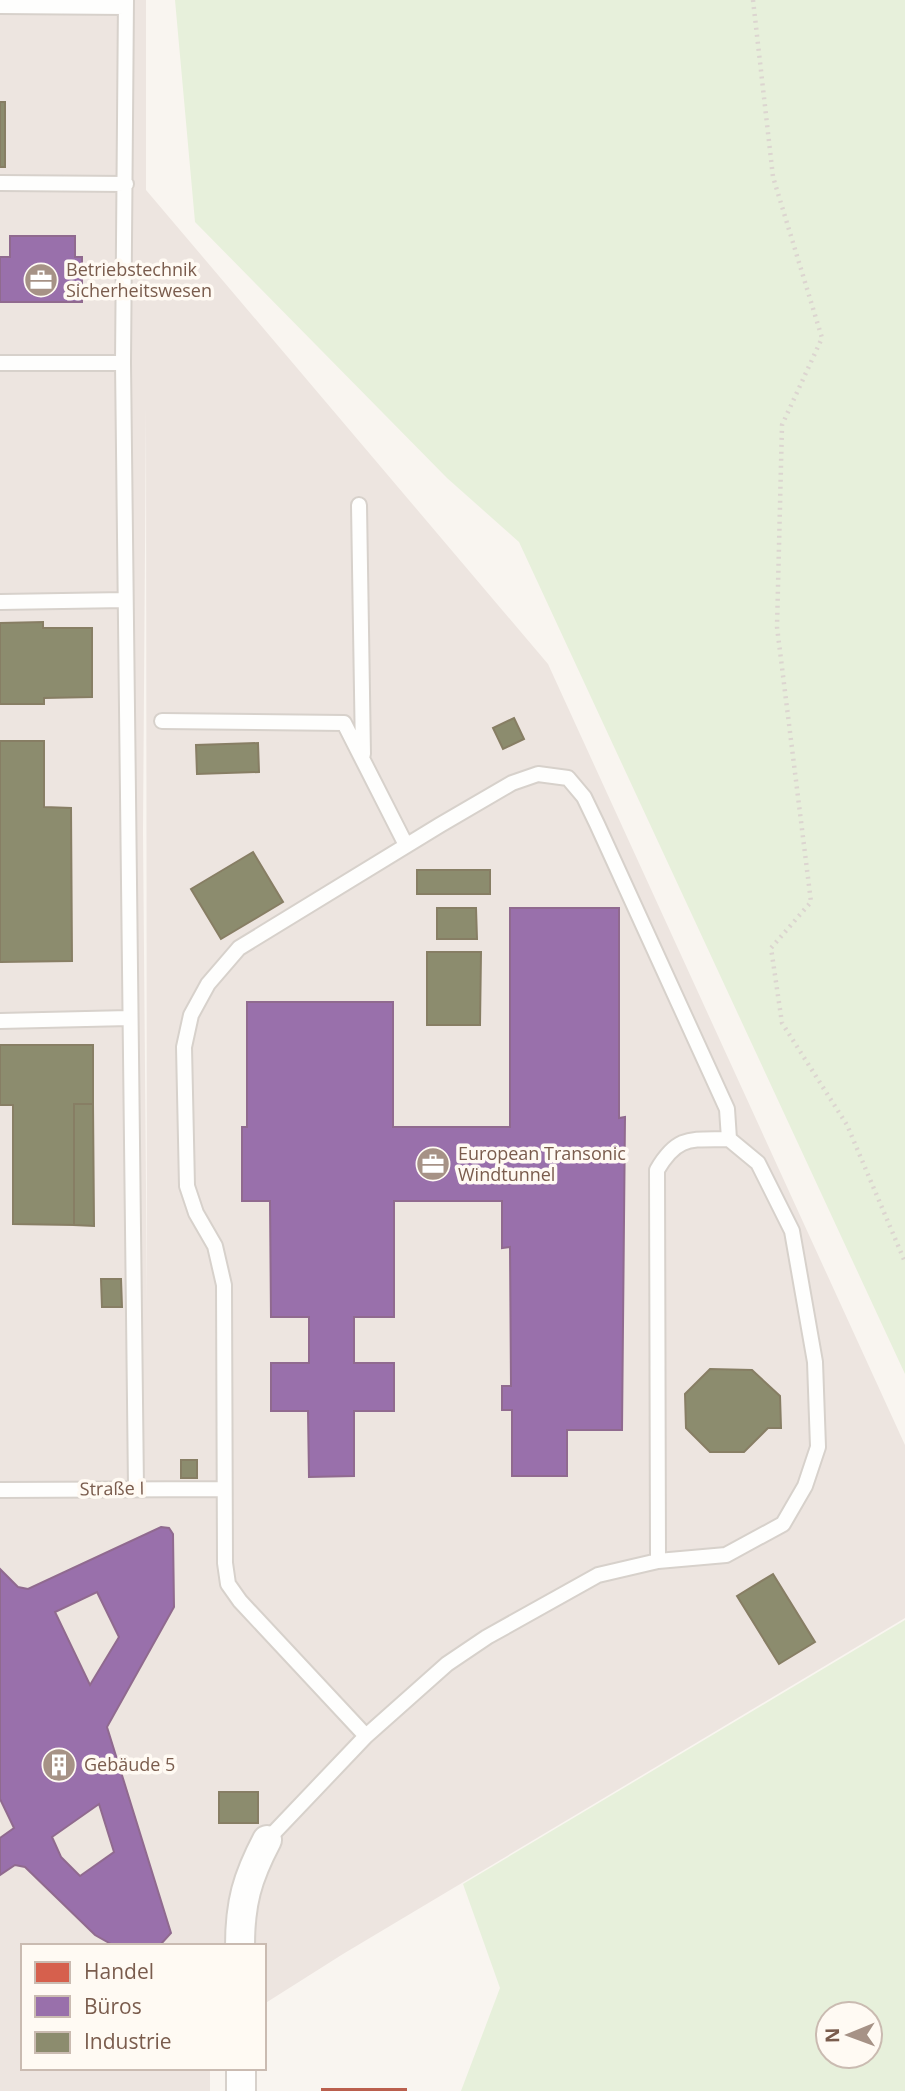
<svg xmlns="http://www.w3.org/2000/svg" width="905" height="2091" font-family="'Open Sans',sans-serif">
  <rect width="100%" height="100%" fill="#f9f5f0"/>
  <!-- industrial -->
  <path fill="#ede5e0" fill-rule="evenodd" d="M0 0H146V190L548 664 905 1445V1618L343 1954 264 2004V1946H23V2068H210V2091H0ZM146 406V407L147 1304 143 832Z"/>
  <!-- green -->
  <path fill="#e7f0db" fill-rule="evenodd" d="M175 0H905V1374L519 542 447 478 195 222Z
    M905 1620V2091H461L500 1988 463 1884ZM828 2014H870V2056H828Z"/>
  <!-- shops -->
  <path fill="#d6604d" stroke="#ba5f4d" stroke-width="2" d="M322 2089H406V2091H322Z"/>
  <!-- offices -->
  <path fill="#9970ab" stroke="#906a8f" stroke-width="2" fill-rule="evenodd" d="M10 236H75V257H82V302H0V257H10Z
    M510 908H619V1118L625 1117 622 1430H567V1476H512V1410H502V1386H511L510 1247 502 1248V1201H394V1317H354V1363H394V1411H354V1476L309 1477 308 1411H271V1363H309V1317H271L270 1201H242V1127H247V1002H393V1127H510Z
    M161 1527 169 1528 173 1534 174 1607 107 1727 171 1933 161 1944H111L95 1935 25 1867 15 1865 0 1875V1838L14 1828 0 1799V1569L18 1587 28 1589ZM97 1592 119 1637 90 1685 55 1612ZM99 1804 114 1852 80 1876 61 1857 52 1837Z"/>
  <!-- industry -->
  <path fill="#8c8c6e" stroke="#877e64" stroke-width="2" d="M0 102H5V167H0Z
    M43 622V628H92V697L44 698V704H0V623Z
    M514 718 524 739 503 749 493 728Z
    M0 741H44V807L71 808 72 961 0 962Z
    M258 743 259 772 197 774 196 745Z
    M253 852 283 902 221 939 191 889Z
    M417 870H490V894H417Z
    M437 908H476L477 939H437Z
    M427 952H481L480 1025H427Z
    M0 1045H93V1104H74V1225L13 1224V1105H0Z
    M74 1104H93L94 1226 74 1225Z
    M101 1279H121L122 1307H102Z
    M710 1369 752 1370 780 1396 781 1428H768L744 1452H710L686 1428 685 1394Z
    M181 1460H197V1478H181Z
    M773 1574 815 1642 779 1664 737 1596Z
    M219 1792H258V1823H219Z"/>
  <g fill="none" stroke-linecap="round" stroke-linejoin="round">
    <!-- service casing -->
    <g stroke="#d7d1cb" stroke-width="18">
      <path id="service" d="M126 0 123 363 136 1488
        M0 6 126 7
        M0 183 126 184
        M0 363H123
        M359 505 363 754
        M0 602 125 600
        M162 721 344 723 406 845
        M0 1021 129 1018
        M0 1490 224 1489
        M366 1736 240 1601 228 1584 225 1563 224 1285 215 1246 196 1213 187 1186 184 1047 191 1015 208 984 239 948 440 825 512 783 538 774 568 778 584 797 597 824 727 1109 729 1139
        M267 1840 366 1736 447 1664 487 1637 598 1575 658 1561 726 1555 783 1524 805 1486 818 1447 815 1362 792 1231 758 1163 729 1139C692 1140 678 1134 657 1170L658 1561"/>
    </g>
    <!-- minor casing -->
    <g stroke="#d7d1cb" stroke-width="32">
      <path id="minor" d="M240 1946C240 1903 247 1878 267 1840
        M241 2068V2091"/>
    </g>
    <!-- path -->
    <path stroke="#dcd5d0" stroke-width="4.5" stroke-dasharray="2 5" stroke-linecap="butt" d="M753 0 773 177 822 338 782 425 777 627 811 902 771 948 782 1023 847 1125 905 1262"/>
    <!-- service -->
    <use href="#service" stroke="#fefefd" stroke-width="14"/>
    <!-- minor -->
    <use href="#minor" stroke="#fefefd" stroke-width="28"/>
  </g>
  <!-- icons -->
  <defs>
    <g id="office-disc" transform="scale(1.75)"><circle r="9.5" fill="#a69286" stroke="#fffaf3"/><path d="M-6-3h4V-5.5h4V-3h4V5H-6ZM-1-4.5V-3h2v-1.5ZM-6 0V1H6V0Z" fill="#fff"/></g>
    <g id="building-disc" transform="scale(1.75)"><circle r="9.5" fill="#a69286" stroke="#fffaf3"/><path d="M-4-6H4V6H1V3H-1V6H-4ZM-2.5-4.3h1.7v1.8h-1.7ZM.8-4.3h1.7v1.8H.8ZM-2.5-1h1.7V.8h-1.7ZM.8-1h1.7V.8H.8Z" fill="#fff"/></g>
  </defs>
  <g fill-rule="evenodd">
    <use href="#office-disc" x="41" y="280"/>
    <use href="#office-disc" x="433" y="1164"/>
    <use href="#building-disc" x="59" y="1765"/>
  </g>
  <g text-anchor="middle" stroke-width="7" stroke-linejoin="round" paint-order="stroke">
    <!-- poi labels -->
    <g font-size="18" fill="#7a5c4d" stroke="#fffaf3" text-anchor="start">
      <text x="66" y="276">Betriebstechnik<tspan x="66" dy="21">Sicherheitswesen</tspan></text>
      <text x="458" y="1160">European Transonic<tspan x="458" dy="21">Windtunnel</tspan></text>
      <text x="84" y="1771">Gebäude 5</text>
    </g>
    <!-- street labels -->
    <g font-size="18" fill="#7a5c4d" stroke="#fffaf3">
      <text transform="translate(112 1489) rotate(-1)" y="6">Straße I</text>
    </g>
  </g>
  <!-- legend -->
  <rect x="21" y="1944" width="245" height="126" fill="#fffaf3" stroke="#cabbb1" stroke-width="2"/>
  <rect x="35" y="1962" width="35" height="21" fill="#d6604d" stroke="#cabbb1" stroke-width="2"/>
  <text x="84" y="1979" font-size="21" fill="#7a5c4d">Handel</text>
  <rect x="35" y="1996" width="35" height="21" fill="#9970ab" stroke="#cabbb1" stroke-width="2"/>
  <text x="84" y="2014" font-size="21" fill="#7a5c4d">Büros</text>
  <rect x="35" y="2032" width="35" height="21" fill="#8c8c6e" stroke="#cabbb1" stroke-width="2"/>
  <text x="84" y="2049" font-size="21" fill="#7a5c4d">Industrie</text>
  <!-- north arrow -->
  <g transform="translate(849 2035) rotate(269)"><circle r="33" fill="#fffaf3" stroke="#cabbb1" stroke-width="2"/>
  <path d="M0-5L12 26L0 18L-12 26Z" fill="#a69286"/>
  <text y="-10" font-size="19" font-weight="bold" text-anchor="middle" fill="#7a5c4d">N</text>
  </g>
</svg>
